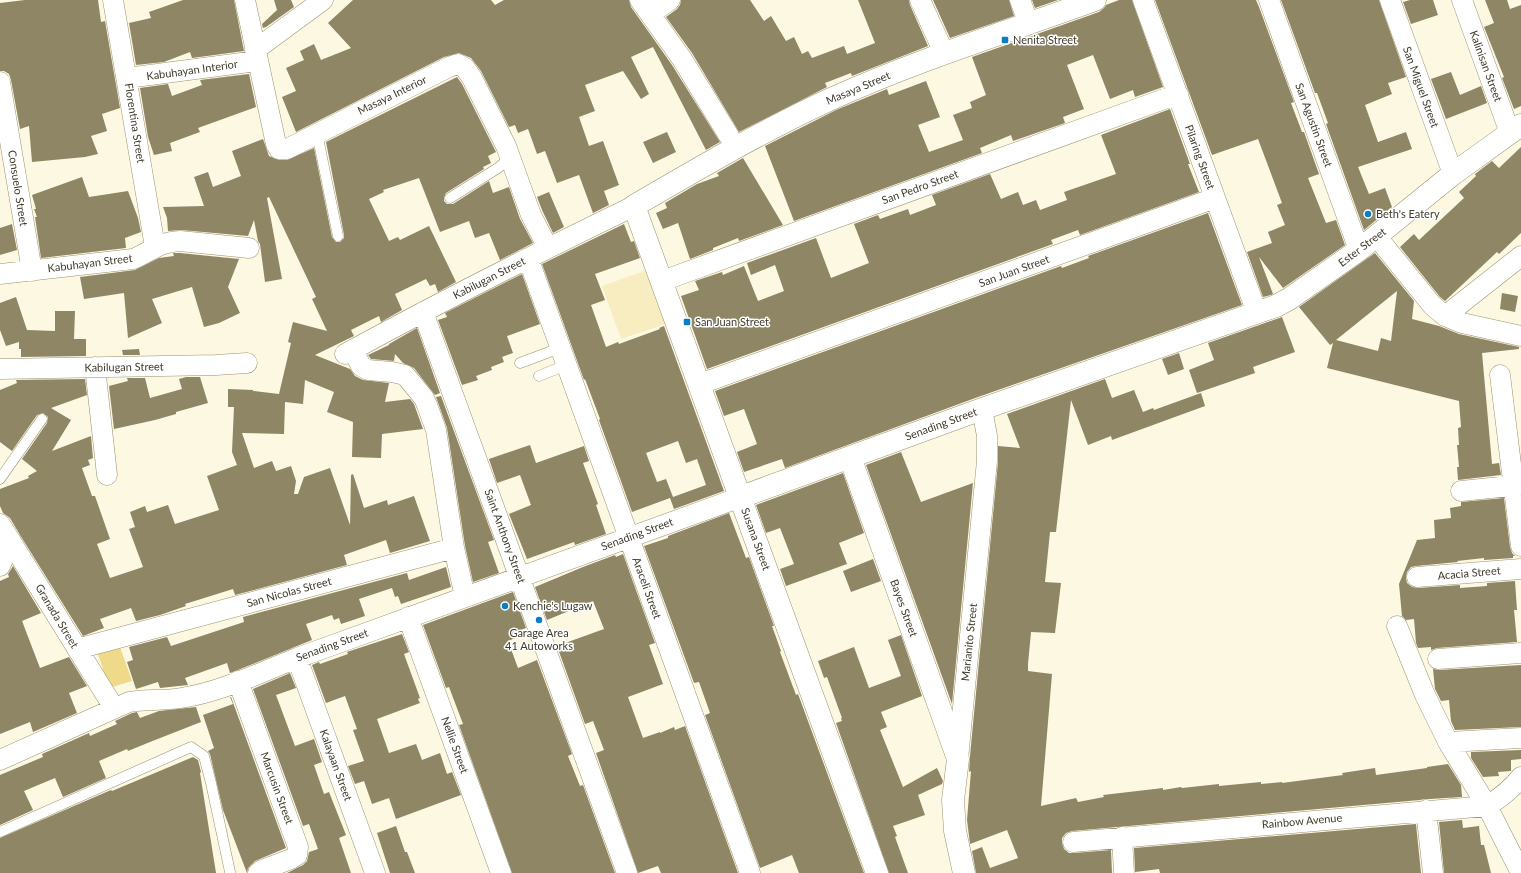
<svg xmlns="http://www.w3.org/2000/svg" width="1521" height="873" font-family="Lato,sans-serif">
  <rect width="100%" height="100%" fill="#fdf8e2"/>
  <!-- built -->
  <path fill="#f8edc1" d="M647 270 666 324 621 339 602 286Z"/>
  <!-- green -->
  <path fill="#eeda88" d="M120 647 132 681 109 688 98 654Z"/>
  <!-- building -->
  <path fill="#8e8665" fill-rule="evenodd" d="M25 0H98L101 22 105 21 120 108 102 114 107 131 91 136 98 154 85 157 32 162 29 126 20 129 11 80 9 74 4 71H0V3Z
    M183 0H234L244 51 192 58 190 52 164 62 136 65 129 23 151 18 149 12Z
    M274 0H291L294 7 266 27 263 28 262 24 277 10Z
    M353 0H491L495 5 504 0H629L631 7 672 65 720 142 706 150 653 47 631 57 649 94 641 99 623 71 585 85 595 111 579 117 589 146 603 141 619 185 604 191 609 205 593 213 579 175 557 183 545 151 537 154 528 129 518 133 515 125 509 127 481 71 471 58 459 53 444 57 296 132 282 97 296 91 286 68 304 60 300 51 314 44 321 60 351 48 328 23Z
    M681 0H750L764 21 771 16 786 41 794 37 802 54 808 51 812 58 844 46 847 54 875 43 858 0H909L910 5 928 46 852 76 851 73 825 83 827 87 739 132 692 53 666 17 677 9 680 5Z
    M933 0H1009L1014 16 950 38Z
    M1032 0H1058L1035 8Z
    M1119 0H1132L1163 87 1135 97 1133 90 1110 99 1093 55 1067 65 1084 109 1063 117 1065 123 1013 141 1011 135 980 148 982 153 794 221 765 146 836 110 887 89 889 95 926 81 940 117 918 125 929 152 963 140 953 115 972 108 970 102 986 95 972 57 1099 12 1104 8 1106 5Z
    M1155 0H1256L1259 7 1294 102 1291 103 1302 132H1304L1319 174 1308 178 1326 223 1336 220 1345 245 1283 288 1259 257 1273 294 1271 295 1263 297 1247 252 1272 243 1268 232 1285 225 1277 205 1282 203 1258 139 1212 155Z
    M1281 0H1379L1406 77 1388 83 1392 94 1365 105 1378 142 1406 132 1412 149 1358 167 1369 194 1385 188 1392 207 1364 230 1326 124 1328 123 1317 93H1315Z
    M1410 0H1433L1438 15 1411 24 1403 2Z
    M1485 0H1507L1510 9 1521 5V106L1514 109 1502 78 1504 77 1484 27 1494 23Z
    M1451 72 1460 95 1481 86 1487 103 1446 119 1431 79Z
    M249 74 256 107 198 128 200 132 170 143 172 151 154 155 148 137 140 88 168 84 172 96 202 85 200 80Z
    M457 77 462 84 496 152 488 156 491 163 483 167 484 169 446 193 444 198V201L447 204H453L489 181 493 193 509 187 520 219 533 243 500 260 489 233 475 238 469 221 440 232 419 178 383 190 384 192 369 199 389 241 398 237 400 240 429 226 456 282 438 292 435 284 430 286 426 279 395 294 402 310 381 322 379 316 351 330 354 336 315 355 350 369 355 376 363 380 389 383 385 402 410 399 414 404 423 429 382 434 381 458 352 457 353 422 327 412 334 392 305 380 303 404 285 402 284 434 242 433 254 468 272 461 276 471 291 466 296 481 294 494H298L304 477 330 468 350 525 351 475 353 474 364 508 387 500 388 505 414 496 430 541 390 553 386 540 344 555 347 565 235 595 233 589 185 604 186 606 160 615 136 621 131 608 100 619 104 628 83 636 20 535 10 518 3 513 0 506V489L29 478 28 476 37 471 22 459 47 423 48 417 43 413 37 415 12 451 0 442V390L17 383 16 380 85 379 87 395 51 408 71 420 52 451 91 436 93 458 88 460 90 465 82 468 92 496H95L110 539 97 544 110 578 143 567 129 529 135 527 130 512 145 506 147 512 168 505 175 524 219 510 207 476 237 465 232 452 234 407H228V389L253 390V391L279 394 291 343 288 342 293 322 327 331 312 299 316 297 269 197 267 198 282 279 265 282 260 244 258 241 254 220 248 236 181 230 168 231 167 218 163 207 204 206 194 177 208 172 213 187 241 176 232 151 263 139 269 156 279 160H287L314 148 332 237 336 242H340L344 238V235L326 142Z
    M1170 109 1190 164H1188L1199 192 1080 235 1078 230 1051 240 1053 244 707 369 681 296 699 290 695 281 722 272 723 275 744 266 758 301 784 291 775 265 751 275 747 263 816 238 831 278 869 263 854 224 878 215 880 219 908 209 910 215 936 205 932 195 990 174 1001 199 1018 192 1023 205 1036 200 1040 210 1067 200 1064 192 1116 174 1101 135Z
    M667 132 676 152 653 163 643 142Z
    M1521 147V233L1499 254 1497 252 1445 301 1440 297 1400 247 1414 234 1419 240 1464 198 1459 192 1476 176 1475 174 1492 161 1499 168Z
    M743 158 783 225 739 241 738 238 713 248V250L690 259 678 223 663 229 656 213 667 208 665 203 697 184 719 176 717 173Z
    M82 177 89 197 128 191 138 218 141 232 125 238 126 248 41 258 35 217H37L34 209H36L32 195Z
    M549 192 564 227 553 233 542 210 537 197Z
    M1208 213 1242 305 978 397 785 468 782 459 744 472 737 452 757 444 744 409 724 416 715 391 1061 266 1062 268 1089 258 1088 256Z
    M12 224 17 250 0 255V228Z
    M624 224 631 242 634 241 640 258 595 274 605 300 591 305 606 347 618 342 619 344 660 329 659 328 664 326 724 491 674 509 670 498 632 512 599 420 600 419 585 379 584 380 542 264ZM678 441 686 463 697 459 706 485 673 497 666 479 657 482 646 453Z
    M173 253H180L239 259 228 287 240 313 219 323 204 327 192 287 152 299 162 323 128 338 124 293 84 299 80 277 135 270 159 258 174 256Z
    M1375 253 1414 301 1412 319 1439 326 1459 334 1519 347V349L1482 353 1492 464 1499 463 1501 475 1458 480 1457 467H1459L1457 445H1459L1458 428 1461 427 1459 401 1327 368 1333 343 1330 345 1299 307ZM1397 291 1391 341 1381 338 1378 351 1336 340Z
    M522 274 540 324 507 336 513 353 502 357 504 362 491 367 492 370 476 376 478 380 462 385 438 320 447 317 445 313Z
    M1502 293 1518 296 1515 312 1500 309Z
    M16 297 27 330 55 331V311H75L74 339H86V356L21 357V349H19V342L6 346 0 330V303Z
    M1282 317 1295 352 1253 367 1255 373 1197 393 1189 370 1214 360 1208 343Z
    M417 328 440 393 435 395 414 368 403 363 395 354 394 361 371 359 368 355 389 345V344Z
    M139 349 140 355H123L122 350Z
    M1179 353 1184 369 1168 375 1162 359Z
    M186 377H200L208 403 176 412V414L155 420 114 429 109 386 128 381 127 378H145L150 398 182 389 179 379Z
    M1105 379 1112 398 1134 390 1143 412 1153 408 1154 410 1201 393 1205 406 1112 440 1111 436 1088 445 1071 400 1056 532H1050L1045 582 1061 583 1055 633 1031 632 1028 664V671L1052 674 1041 806 1076 798 1078 802 1104 797 1103 795 1163 788V790L1181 787 1182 788 1219 784V786L1261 782V784L1282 782V783L1343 775 1342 773 1375 768 1376 775 1427 768V767L1448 764 1461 785 1462 797 1430 799H1425L1420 800 1072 831 1066 833 1062 838V843L1064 849 1069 853H1074L1111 850 1112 873H976L972 851 982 847 990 868 1018 858 1007 830 970 844 967 820 971 771 969 772 970 756 998 462V446L1020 448 1007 414Z
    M441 396 494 540 488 542 499 573 473 582 465 546 447 428 436 397Z
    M530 445 536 463 584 446 589 461 583 463 598 504 596 505 606 534 575 545 574 542 527 559 509 514 531 505 520 475 497 483 489 459Z
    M901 452 921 502 973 483 952 704 866 465Z
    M843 473 864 533 839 543 847 564 786 586 780 569 794 564 780 528 766 533 756 505Z
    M1504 498 1510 547 1512 553 1515 556H1513V558L1484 560V558L1457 561 1458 562 1416 566 1411 567 1407 572 1406 578 1407 583 1412 587 1418 588 1460 585V588L1487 586V583L1515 581 1517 610H1514L1517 642 1437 648 1431 650V647L1418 648 1416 643 1414 619 1406 620 1402 616 1399 584 1417 540 1435 538 1434 520 1451 518 1450 508 1461 506V502Z
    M729 513 746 558 749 557 774 626H772L781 651 780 652 796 695 798 694 864 873H799L792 855 760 868 705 715 710 713 699 682 694 683 644 546 668 538V536Z
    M623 554 655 643 649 645 663 684 628 697 643 738 660 732V733L674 727 675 730 685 726 738 873H661L658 866 638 873 596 753 604 750 593 721 585 724 557 646 604 629 593 601 547 620 535 587 583 567 615 555 616 557Z
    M873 559 881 581 851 592 843 571Z
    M13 566 41 613 22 621 40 668 69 657 87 686 69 693 77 713 33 732 30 722 0 734V581L9 577 8 574Z
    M446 567 451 587 401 604 398 596 395 597 392 588 359 599 365 616 341 624 339 618 334 620 332 615 306 624 312 640 238 670 230 673 227 663 185 678 188 685 160 688 158 682 136 689 127 662 133 660 129 647 167 637 171 646 244 622 243 617 407 573 409 580Z
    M513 592 526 628 521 630 523 635 508 641 518 668 537 660 572 754 568 756 580 786 583 785 615 873H512L459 725 463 724 449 687 446 688 423 625Z
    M402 634 409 652 404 654 420 698 418 699 420 703 377 719 389 753 416 744 422 760 440 753 447 774 452 772 461 795 396 819 389 798 372 804 364 781 355 784 348 766 364 761 353 730 357 729 345 696 326 703 312 665 319 662 320 664 348 654 347 652 353 650Z
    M901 635 922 696 881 712 887 727 880 730 903 787 937 768 943 781 942 784 918 795 925 815 893 826 897 836 895 837 908 873H889L836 723 842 721 841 718H842L827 677 824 678 818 661 854 647 869 688 901 676 888 640Z
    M1521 665V727L1455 730 1451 721 1449 700 1441 701 1435 689 1433 669 1439 670Z
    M290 673 296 688 276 695 295 746 314 739 322 762 314 765 324 794 329 792 346 835 339 838 351 873H287L303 865 307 861 309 852 318 849 309 824 303 826 253 689Z
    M230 697H231L286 848 255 861 248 868 247 873 223 810 210 754 208 751 214 748 203 715 233 704Z
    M196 707 201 722 150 742 128 751 127 749 99 761 106 778 63 797 55 778 24 791 33 810 0 825V775L43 757 42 754 89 733 90 736 117 724 115 721 132 713 137 712 140 718 159 711Z
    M1521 750V759L1511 760V771L1498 772 1499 776 1483 777 1471 758V752Z
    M193 757 198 760 201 772 200 773 216 873H0V838L111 790 112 791Z
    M1462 820 1463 828 1479 826 1481 845H1484L1491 873H1444L1439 822Z
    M1416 824 1421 873H1160L1159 869 1135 872 1134 848Z
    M396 826 405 852H407L415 873H390L377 833Z"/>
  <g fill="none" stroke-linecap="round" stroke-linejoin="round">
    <!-- service casing -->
    <g stroke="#9a9270" stroke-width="11">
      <path id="service" d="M317 133 338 236
        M450 198 498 168 510 158
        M520 363 560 348
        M539 376 566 365
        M0 479 42 419
        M0 832 191 747 204 756 211 783 230 872"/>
    </g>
    <!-- minor casing -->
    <g stroke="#9a9270" stroke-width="21">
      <path id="minor" d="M113 0 155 247
        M245 0 276 144 279 149H287L449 67 458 64 465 68 472 78 506 146 531 215 548 248
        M640 0 682 59 729 136
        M920 0 944 53
        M1020 0 1029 24
        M1143 0 1257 313
        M1269 0 1359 250
        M1390 0 1453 174
        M1462 0 1510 133
        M650 14 670 0
        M255 50 323 0
        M127 78 257 61
        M0 82 32 271
        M1377 237 1432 305 1445 316 1462 323 1521 336
        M528 258 750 873
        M0 274 133 259C151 252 158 242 180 241L249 248
        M662 281 1178 94
        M423 312 627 873
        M1445 316 1521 256
        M353 350 361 366 368 370 392 372 405 375 424 398 427 405 436 430 454 548 465 597
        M345 354C440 302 537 253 634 206
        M95 367 107 475
        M0 369 216 365 247 363
        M1500 375 1521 546
        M700 384 1215 198
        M1461 491 1521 485
        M0 524 114 708
        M0 566 11 541
        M1417 577 1521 569
        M408 617 501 873
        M1397 626 1425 695 1448 742 1487 806 1521 873
        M77 649 454 548
        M297 658 375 873
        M1438 659 1521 653
        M238 681 298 847 297 855 291 859 262 870 258 873
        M1448 742 1521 738
        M958 759 987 461V436L982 409
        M0 760 129 702C146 699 163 701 181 698 221 692 259 673 297 658L741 497
        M1426 810 1433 873
        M1122 837 1124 873
        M1073 842 1487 806C1500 798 1511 790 1521 777"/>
    </g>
    <!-- tertiary casing -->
    <g stroke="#9a9270" stroke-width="23">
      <path id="tertiary" d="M850 457 958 759 953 800 955 831 964 873
        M741 497 982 409 1276 306 1289 299 1359 250 1453 174 1521 125
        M877 873 634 206C699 168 764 130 831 99 917 60 1007 32 1095 0"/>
    </g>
    <!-- service -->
    <use href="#service" stroke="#fff" stroke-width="10"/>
    <!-- minor -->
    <use href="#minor" stroke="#fff" stroke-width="20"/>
    <!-- tertiary -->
    <use href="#tertiary" stroke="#fff" stroke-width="22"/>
  </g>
  <!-- markers -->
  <g fill="#0b7dc7" stroke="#fff" stroke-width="1.5">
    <rect x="1001" y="36" width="8" height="8" rx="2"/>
    <circle cx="1368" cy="214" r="4"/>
    <rect x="683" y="318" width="8" height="8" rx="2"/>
    <circle cx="505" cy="606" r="4"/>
    <circle cx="539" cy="620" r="4"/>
  </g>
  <g text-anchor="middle" stroke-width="3" stroke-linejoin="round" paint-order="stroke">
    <!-- poi labels -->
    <g font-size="11" fill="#3e3a2c" stroke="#fff" text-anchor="start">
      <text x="1013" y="44">Nenita Street</text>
      <text x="1376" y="218">Beth's Eatery</text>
      <text x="695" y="326">San Juan Street</text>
      <text x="513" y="610">Kenchie's Lugaw</text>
      <text x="539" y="637" text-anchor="middle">Garage Area<tspan x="539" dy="13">41 Autoworks</tspan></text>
    </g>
    <!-- street labels -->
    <g font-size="11" fill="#3e3a2c" stroke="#fff">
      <text transform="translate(1486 66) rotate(70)" y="4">Kalinisan Street</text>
      <text transform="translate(192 70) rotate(-8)" y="4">Kabuhayan Interior</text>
      <text transform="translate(1421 87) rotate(70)" y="4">San Miguel Street</text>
      <text transform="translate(858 88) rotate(-23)" y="4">Masaya Street</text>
      <text transform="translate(392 95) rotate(-26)" y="4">Masaya Interior</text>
      <text transform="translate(135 123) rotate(81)" y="4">Florentina Street</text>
      <text transform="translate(1314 125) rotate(70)" y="4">San Agustin Street</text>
      <text transform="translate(1200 157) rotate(70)" y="4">Pilaring Street</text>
      <text transform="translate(920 187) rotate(-20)" y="4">San Pedro Street</text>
      <text transform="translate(18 188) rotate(81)" y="4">Consuelo Street</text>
      <text transform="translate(1362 247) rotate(-37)" y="4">Ester Street</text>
      <text transform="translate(90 263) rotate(-7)" y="4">Kabuhayan Street</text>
      <text transform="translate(1014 271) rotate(-20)" y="4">San Juan Street</text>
      <text transform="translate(489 278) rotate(-27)" y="4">Kabilugan Street</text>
      <text transform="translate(124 367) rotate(-1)" y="4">Kabilugan Street</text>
      <text transform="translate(941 424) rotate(-20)" y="4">Senading Street</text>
      <text transform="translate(637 534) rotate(-20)" y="4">Senading Street</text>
      <text transform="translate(505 536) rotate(70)" y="4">Saint Anthony Street</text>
      <text transform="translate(756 539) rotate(70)" y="4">Susana Street</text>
      <text transform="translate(1469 573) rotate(-5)" y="4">Acacia Street</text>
      <text transform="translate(647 588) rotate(70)" y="4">Araceli Street</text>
      <text transform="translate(289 592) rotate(-15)" y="4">San Nicolas Street</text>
      <text transform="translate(904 608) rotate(70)" y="4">Bayes Street</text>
      <text transform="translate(57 616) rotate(59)" y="4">Granada Street</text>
      <text transform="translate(969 642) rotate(-84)" y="4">Marianito Street</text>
      <text transform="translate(332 645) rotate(-20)" y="4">Senading Street</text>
      <text transform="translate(455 745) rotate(70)" y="4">Nellie Street</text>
      <text transform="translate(336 765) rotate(70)" y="4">Kalayaan Street</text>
      <text transform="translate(277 788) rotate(70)" y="4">Marcusin Street</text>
      <text transform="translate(1302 821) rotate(-5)" y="4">Rainbow Avenue</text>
    </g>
  </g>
</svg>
